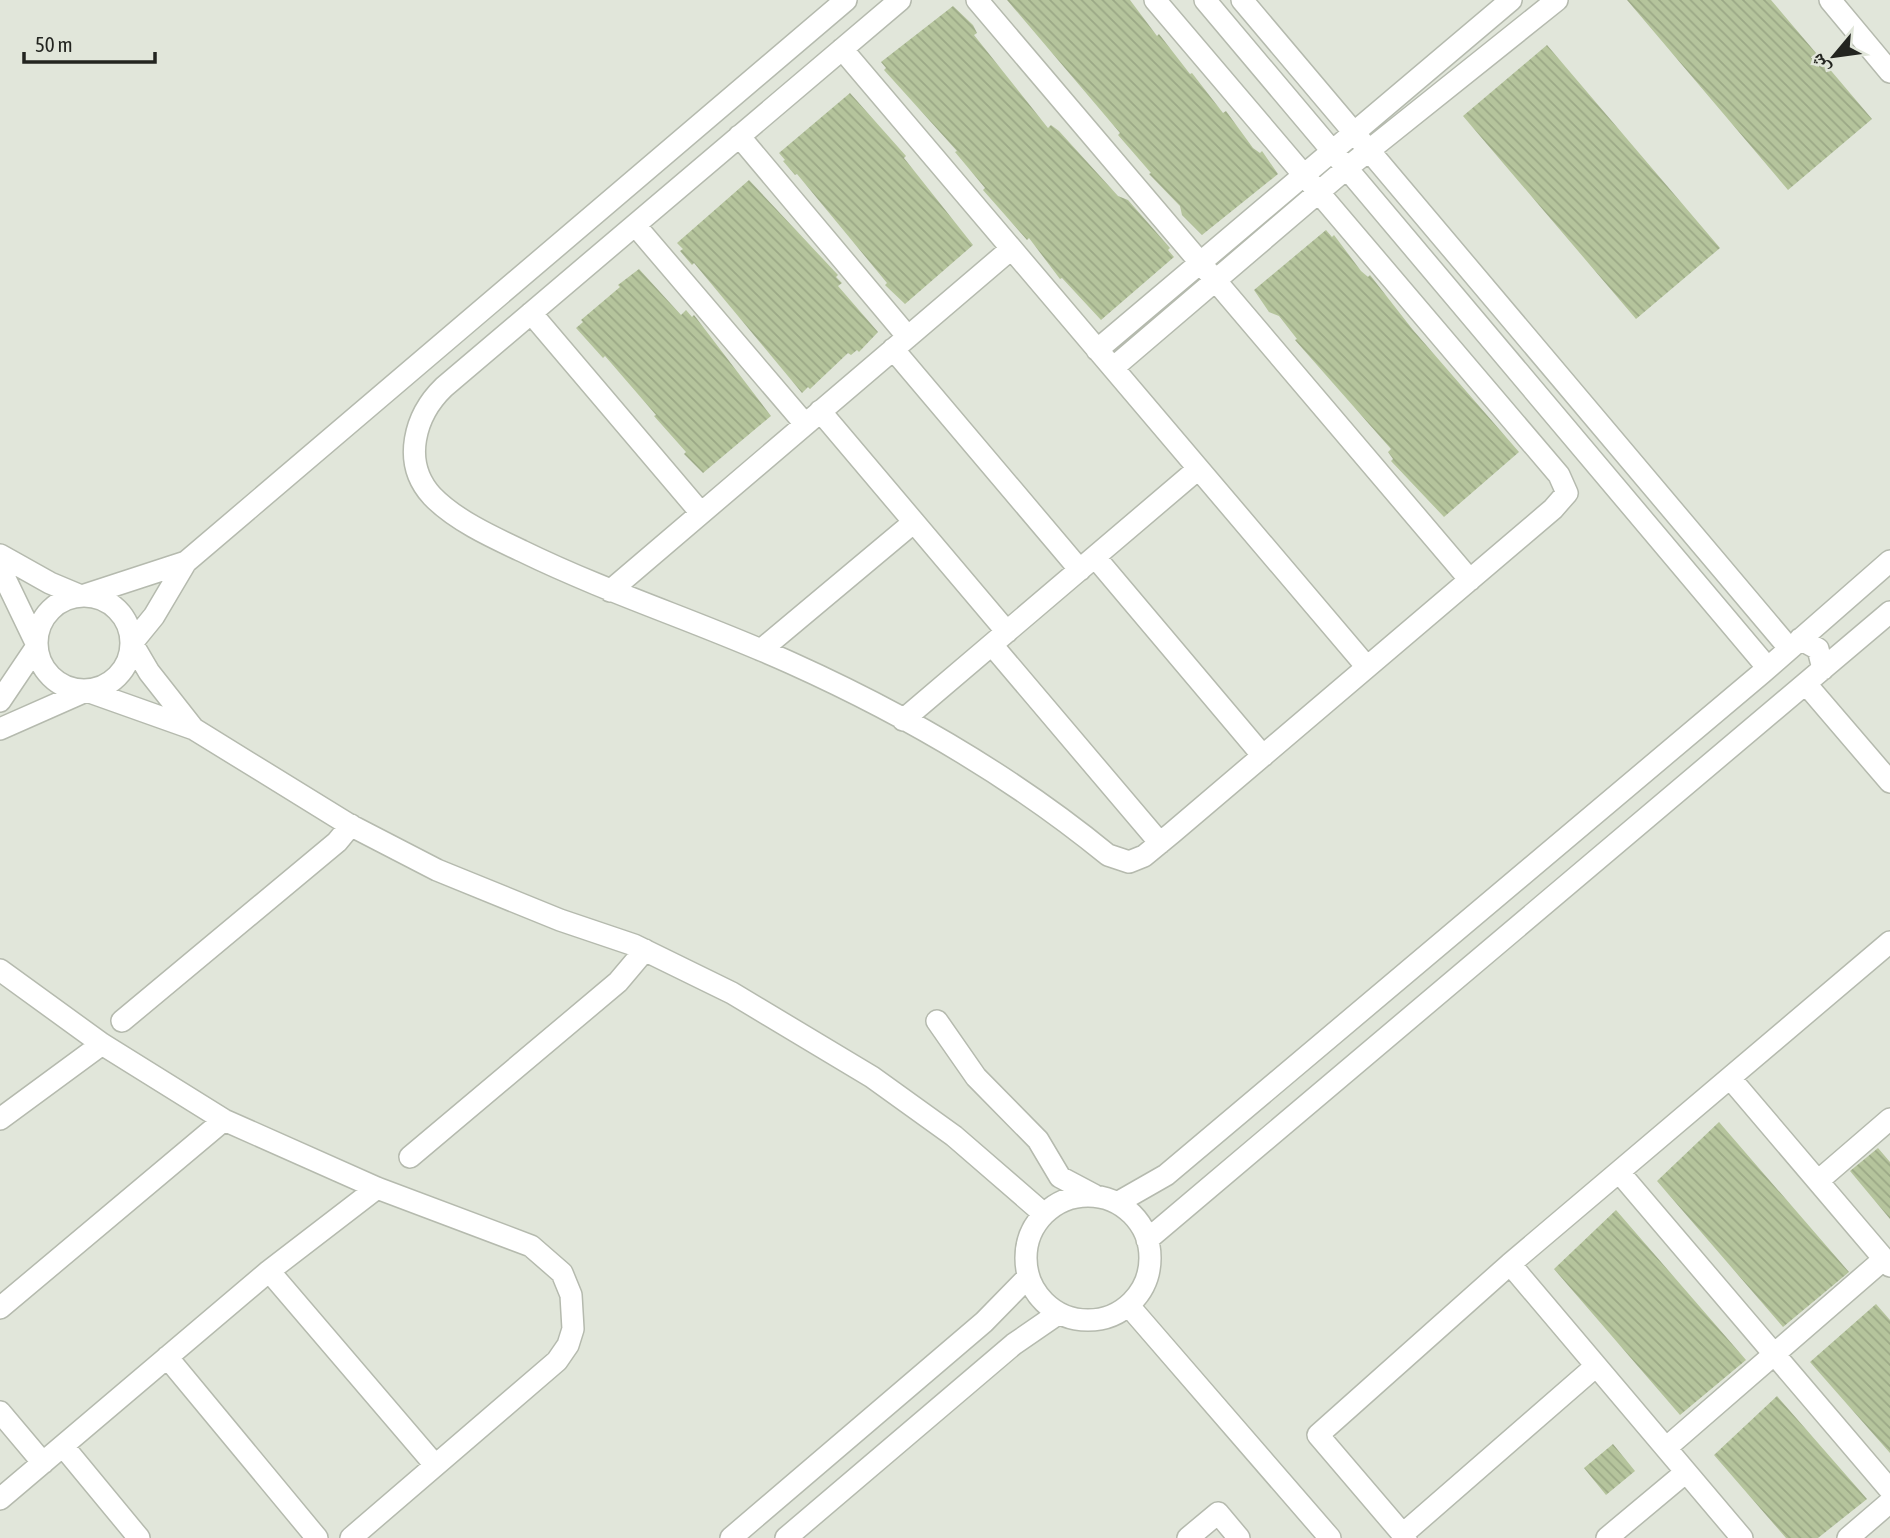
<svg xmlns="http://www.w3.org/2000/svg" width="1890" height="1538" font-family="'Asap Condensed','Noto Naskh Arabic',sans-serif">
  <defs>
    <pattern id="building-back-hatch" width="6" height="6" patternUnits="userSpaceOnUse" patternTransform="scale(1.75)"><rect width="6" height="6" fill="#b5c49c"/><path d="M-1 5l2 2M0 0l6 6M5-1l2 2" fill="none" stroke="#9ba886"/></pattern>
  </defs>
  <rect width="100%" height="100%" fill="#e1e6da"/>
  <!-- building -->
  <path fill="url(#building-back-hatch)" d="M1007 0H1130L1157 36 1159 34 1190 74 1192 73 1223 113 1226 111 1253 148 1260 153 1262 151 1278 174 1202 235 1182 215 1180 206 1149 174 1151 173 1118 135 1120 133Z
    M1627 0H1771L1872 119 1788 190Z
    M953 6 973 25 977 33 974 35 1048 128 1051 125 1059 131 1118 196 1128 200 1170 248 1168 250 1174 257 1101 320 1062 278 1060 279 1029 238 1027 240 983 190 985 188 955 152 957 151 884 70 886 68 881 62Z
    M1547 45 1720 248 1636 319 1463 116Z
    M850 93 906 156 904 158 973 245 905 304 885 285 887 283 797 174 795 175 783 161 785 160 779 153Z
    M749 180 838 275 836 277 842 283 838 286 878 332 859 352 857 350 851 355 848 353 810 389 808 387 802 393 694 263 692 265 680 251 683 249 677 243Z
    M1326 230 1332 237 1334 235 1361 271 1368 277 1370 275 1413 330 1519 452 1444 517 1391 461 1393 459 1388 452 1391 449 1295 340 1297 339 1279 316 1269 312 1254 290Z
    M639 269 681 315 686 310 692 317 694 315 771 416 703 473 684 454 686 452 654 416 656 415 605 356 603 358 576 328 583 322 581 320 620 287 618 285Z
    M1719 1122 1849 1272 1783 1327 1657 1181Z
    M1878 1148 1890 1162V1219L1850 1171Z
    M1616 1210 1746 1360 1680 1415 1554 1269Z
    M1876 1304 1890 1320V1453L1810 1362Z
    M1777 1396 1867 1499 1818 1538H1786L1714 1455Z
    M1613 1444 1635 1471 1606 1495 1584 1468Z"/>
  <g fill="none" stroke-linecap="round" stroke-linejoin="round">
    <!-- minor casing -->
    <g stroke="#b5baae" stroke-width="24">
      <path id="minor" d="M900 0 444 387C415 415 401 462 432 496 455 520 492 537 522 551 610 594 703 623 791 663 902 713 1014 778 1108 855L1129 862 1144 856 1172 833 1553 509 1567 493 1559 475 1155 0
        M977 0 1470 580
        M1205 0 1767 667
        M1242 0 1789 648
        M1830 0 1890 72
        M842 49 1367 667
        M739 136 908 337
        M635 225 805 424
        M531 313 701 513
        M893 349 1080 570
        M1097 350 1511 0
        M1113 368 1347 168 1557 0
        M820 411 1007 632
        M0 555 50 583 81 596
        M1095 557 1263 756
        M0 568 37 645
        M610 591 1011 249
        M85 595 186 562
        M37 643a47 47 0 1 1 94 0a47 47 0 1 1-94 0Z
        M1800 639 1818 649 1823 669
        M992 645 1160 843
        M761 650 914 522
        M1806 684 1890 782
        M87 691 194 729 348 824 437 870 560 920 634 945 732 993 872 1077 954 1136 1044 1214
        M0 701 37 646
        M903 720 1198 469
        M193 728 149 672 132 643 154 616 186 562 846 0
        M0 729 86 691
        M0 970 102 1044 224 1120 377 1188 531 1246 562 1273 571 1295 573 1329 568 1345 557 1361 351 1538
        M122 1021 337 842 351 825
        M937 1021 976 1077 1038 1140 1060 1177 1094 1195
        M1730 1078 1890 1266
        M0 1119 102 1044
        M410 1157 618 982 645 950
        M1619 1172 1890 1490
        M1818 1181 1890 1119
        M1026 1258a62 62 0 1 1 124 0a62 62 0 1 1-124 0Z
        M1117 1203 1166 1175 1762 673 1890 561
        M1147 1240 1890 612
        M1510 1264 1742 1538
        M269 1271 435 1465
        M1129 1306 1330 1538
        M0 1308 224 1120
        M167 1357 317 1538
        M0 1412 43 1463
        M63 1446 139 1538
        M1666 1448 1884 1259
        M0 1499 269 1271 377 1188
        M1403 1534 1596 1366
        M731 1538 984 1322 1028 1277
        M786 1538 1014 1344 1059 1313
        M1188 1538 1218 1513 1239 1538
        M1406 1538 1318 1435 1510 1264 1890 942
        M1607 1538 1686 1472
        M1848 1538 1890 1502"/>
    </g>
    <!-- minor -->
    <use href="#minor" stroke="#fff" stroke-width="21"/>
  </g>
  <!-- north arrow -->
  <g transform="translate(1834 56) rotate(241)" stroke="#e1e6da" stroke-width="5" paint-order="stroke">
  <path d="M0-5L12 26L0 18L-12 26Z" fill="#232520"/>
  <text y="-10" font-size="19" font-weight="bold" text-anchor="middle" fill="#232520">ش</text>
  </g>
  <!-- scale -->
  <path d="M24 52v10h131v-10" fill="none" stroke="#232520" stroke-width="3.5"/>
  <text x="35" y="52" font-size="21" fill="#232520" stroke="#e1e6da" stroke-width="5" paint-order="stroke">50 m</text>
</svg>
